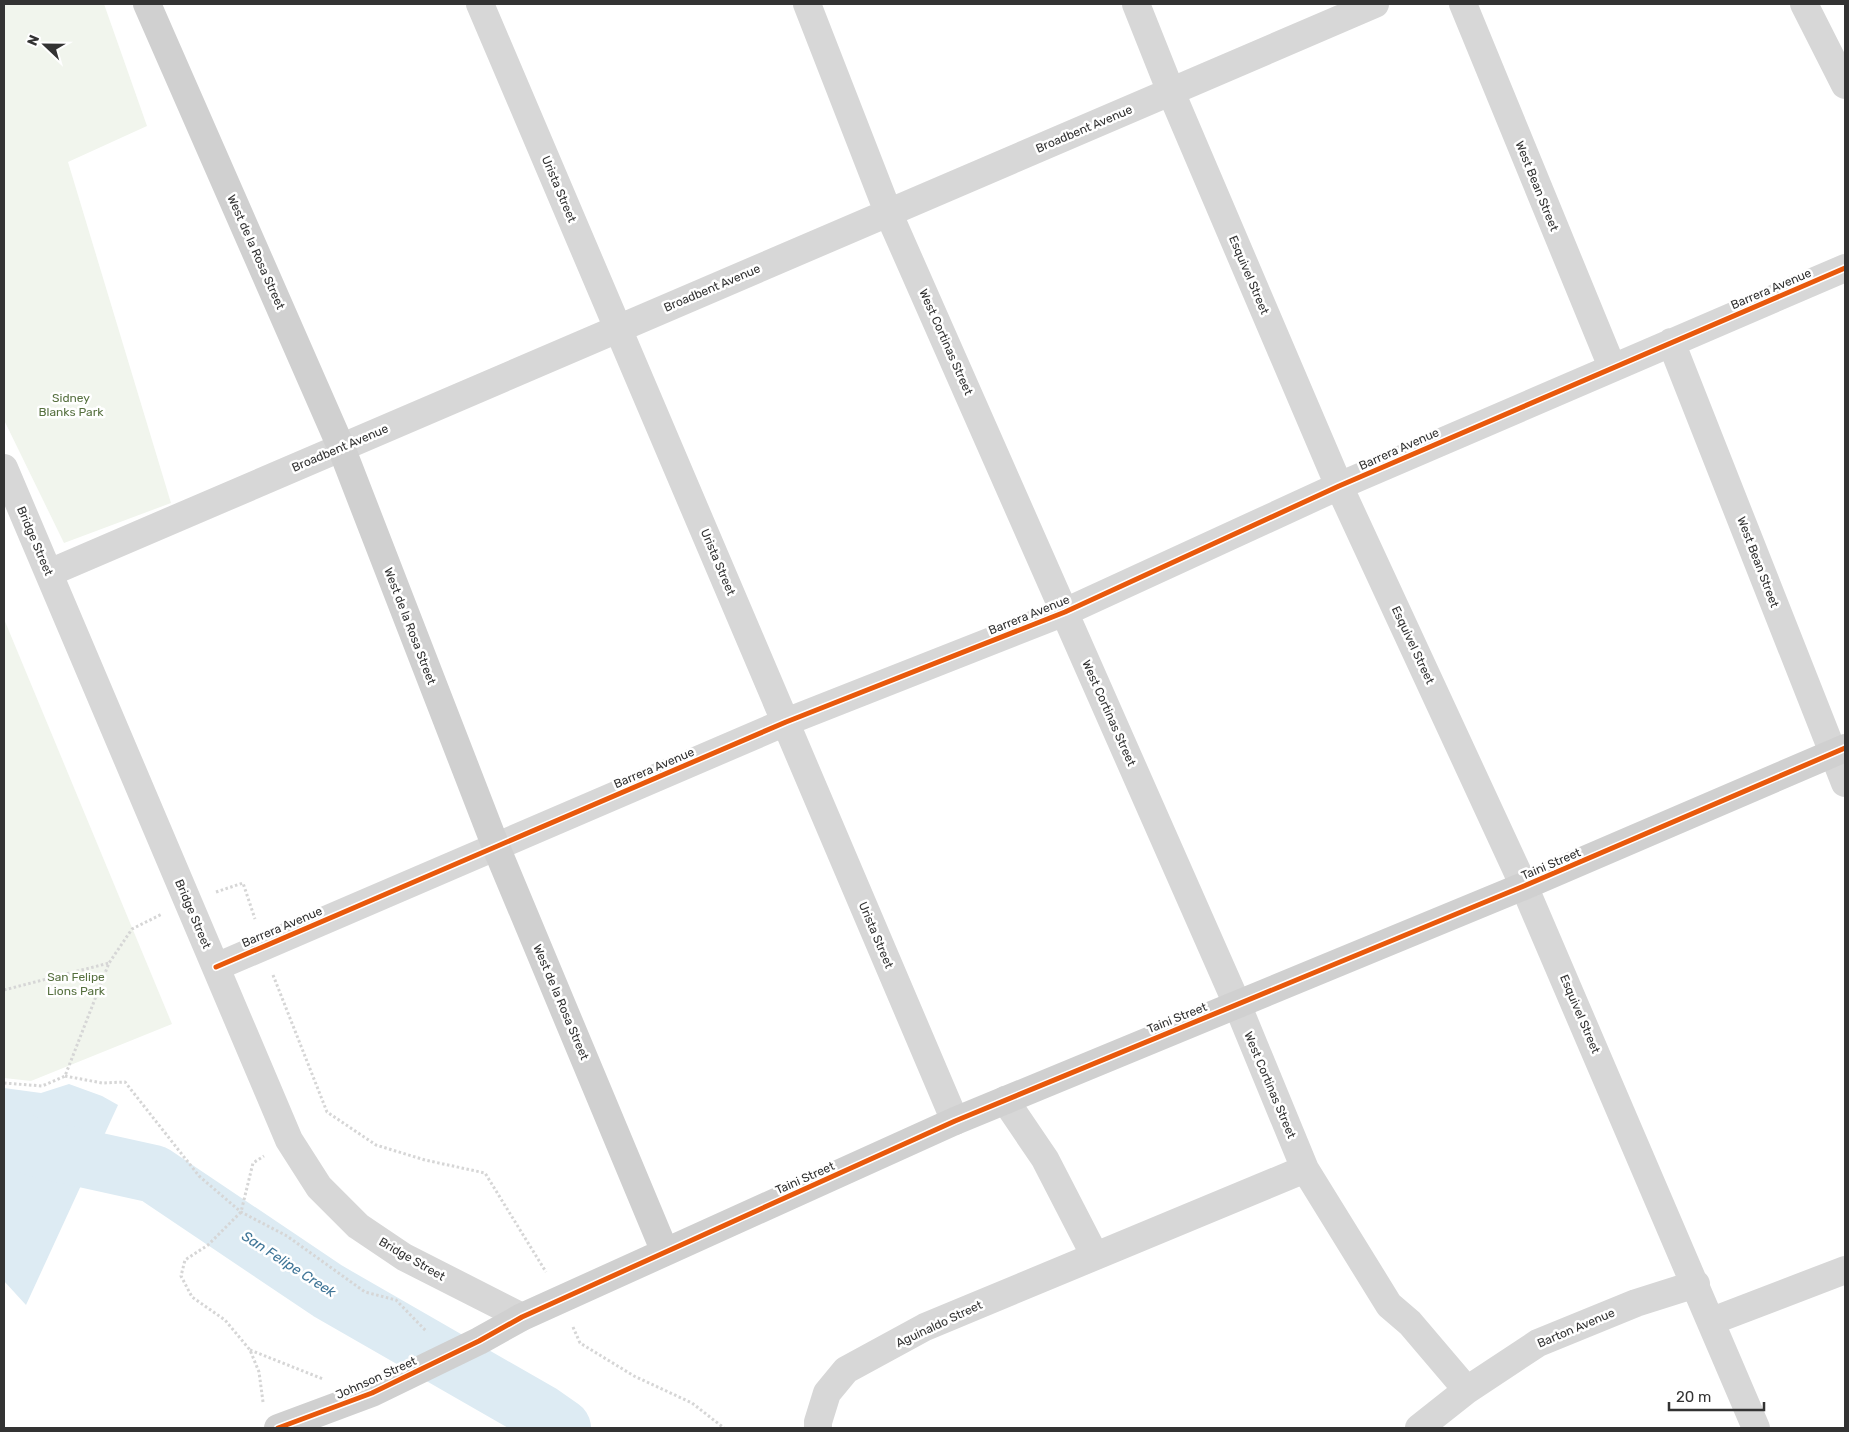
<svg xmlns="http://www.w3.org/2000/svg" width="1849" height="1432" font-family="Rubik,sans-serif">
  <rect width="100%" height="100%" fill="#fff"/>
  <!-- green -->
  <path fill="#f1f5ed" d="M4 4H104L147 126 68 162 171 503 64 543 4 420Z
    M4 619 172 1024 31 1081 4 1078Z"/>
  <!-- water -->
  <path fill="#ddebf3" d="M69 1084 102 1096 118 1105 26 1305 4 1281V1088L41 1093Z"/>
  <g fill="none" stroke-linecap="round" stroke-linejoin="round">
    <!-- river -->
    <path stroke="#ddebf3" stroke-width="58" d="M4 1135 36 1148 154 1174 328 1291 542 1414 562 1428"/>
    <!-- path -->
    <path stroke="#d6d6d6" stroke-width="3" stroke-dasharray="2.5 2.5" stroke-linecap="butt" d="M216 892 243 883 255 919
      M273 975 327 1112 376 1145 425 1160 485 1173 546 1272
      M4 990 109 963
      M65 1076 102 1083 125 1082 199 1176 241 1212 287 1236 365 1292 396 1300 427 1332
      M4 1083 42 1086 65 1076 109 963 132 929 162 914
      M573 1327 580 1343 634 1376 692 1403 724 1428
      M250 1350 323 1379
      M263 1402 259 1372 250 1350 225 1320 192 1297 181 1276 185 1260 208 1245 241 1212 253 1163 264 1156"/>
    <!-- street -->
    <path stroke="#d7d7d7" stroke-width="28" d="M480 4 955 1121
      M807 4 888 212 1237 1004 1305 1169 1389 1305 1410 1323 1467 1390
      M1136 4 1171 92 1339 486 1524 886 1756 1428
      M1463 4 1612 367
      M1804 4 1845 85
      M1671 342 1845 783
      M4 468 289 1140 319 1187 358 1226 404 1257 522 1317
      M49 573 1375 4
      M216 967 786 722 1065 612 1339 486 1845 268
      M1005 1100 1045 1159 1095 1256
      M1712 1321 1845 1270
      M818 1428V1422L827 1393 846 1370 925 1327 1305 1169
      M1419 1428 1467 1390 1538 1343 1636 1303 1696 1284"/>
    <!-- secondary -->
    <path stroke="#d0d0d0" stroke-width="28" d="M147 4 341 447 496 847 665 1252
      M278 1428 372 1393 479 1341 522 1317 955 1121 1524 886 1845 748"/>
    <!-- cycleway casing -->
    <g stroke="#fff" stroke-width="8">
      <path id="cycleway" d="M216 967 786 722 1065 612 1339 486 1845 268
        M278 1428 372 1393 479 1341 522 1317 955 1121 1524 886 1845 748"/>
    </g>
    <!-- cycleway -->
    <use href="#cycleway" stroke="#e8590c" stroke-width="5"/>
  </g>
  <g text-anchor="middle" stroke-width="5" stroke-linejoin="round" paint-order="stroke">
    <!-- street labels -->
    <g font-size="12" fill="#333" stroke="#fff">
      <text transform="translate(1084 129) rotate(-23)" y="4">Broadbent Avenue</text>
      <text transform="translate(1537 186) rotate(68)" y="4">West Bean Street</text>
      <text transform="translate(559 189) rotate(67)" y="4">Urista Street</text>
      <text transform="translate(256 252) rotate(66)" y="4">West de la Rosa Street</text>
      <text transform="translate(1249 275) rotate(67)" y="4">Esquivel Street</text>
      <text transform="translate(712 288) rotate(-23)" y="4">Broadbent Avenue</text>
      <text transform="translate(1771 289) rotate(-23)" y="4">Barrera Avenue</text>
      <text transform="translate(946 342) rotate(66)" y="4">West Cortinas Street</text>
      <text transform="translate(340 448) rotate(-23)" y="4">Broadbent Avenue</text>
      <text transform="translate(1399 449) rotate(-24)" y="4">Barrera Avenue</text>
      <text transform="translate(35 541) rotate(67)" y="4">Bridge Street</text>
      <text transform="translate(718 562) rotate(67)" y="4">Urista Street</text>
      <text transform="translate(1758 562) rotate(69)" y="4">West Bean Street</text>
      <text transform="translate(1029 615) rotate(-22)" y="4">Barrera Avenue</text>
      <text transform="translate(410 626) rotate(69)" y="4">West de la Rosa Street</text>
      <text transform="translate(1413 645) rotate(65)" y="4">Esquivel Street</text>
      <text transform="translate(1109 713) rotate(66)" y="4">West Cortinas Street</text>
      <text transform="translate(654 768) rotate(-23)" y="4">Barrera Avenue</text>
      <text transform="translate(1551 864) rotate(-23)" y="4">Taini Street</text>
      <text transform="translate(193 914) rotate(67)" y="4">Bridge Street</text>
      <text transform="translate(282 927) rotate(-23)" y="4">Barrera Avenue</text>
      <text transform="translate(876 935) rotate(67)" y="4">Urista Street</text>
      <text transform="translate(561 1002) rotate(67)" y="4">West de la Rosa Street</text>
      <text transform="translate(1580 1014) rotate(67)" y="4">Esquivel Street</text>
      <text transform="translate(1177 1018) rotate(-22)" y="4">Taini Street</text>
      <text transform="translate(1270 1085) rotate(67)" y="4">West Cortinas Street</text>
      <text transform="translate(805 1178) rotate(-24)" y="4">Taini Street</text>
      <text transform="translate(412 1259) rotate(30)" y="4">Bridge Street</text>
      <text transform="translate(939 1324) rotate(-25)" y="4">Aguinaldo Street</text>
      <text transform="translate(1576 1328) rotate(-23)" y="4">Barton Avenue</text>
      <text transform="translate(376 1378) rotate(-24)" y="4">Johnson Street</text>
    </g>
    <!-- park labels -->
    <g font-size="12" fill="#56703f" stroke="#fff">
      <text x="71" y="402">Sidney<tspan x="71" dy="14">Blanks Park</tspan></text>
      <text x="76" y="981">San Felipe<tspan x="76" dy="14">Lions Park</tspan></text>
    </g>
    <!-- water labels -->
    <g font-size="14" font-style="italic" fill="#3f7597" stroke="#fff">
      <text transform="translate(289 1264) rotate(33)" y="5">San Felipe Creek</text>
    </g>
  </g>
  <!-- border -->
  <rect width="1849" height="1432" fill="none" stroke="#333333" stroke-width="10"/>
  <!-- north arrow -->
  <g transform="translate(45 45) rotate(292)" stroke="#ffffff" stroke-width="4" paint-order="stroke">
  <path d="M0-4L9 19L0 12L-9 19Z" fill="#333333"/>
  <text y="-8" font-size="14" font-weight="bold" text-anchor="middle" fill="#333333">N</text>
  </g>
  <!-- scale -->
  <path d="M1669 1402v8h95v-8" fill="none" stroke="#333333" stroke-width="2.5"/>
  <text x="1676" y="1402" font-size="15" fill="#333333" stroke="#ffffff" stroke-width="4" paint-order="stroke">20 m</text>
</svg>
